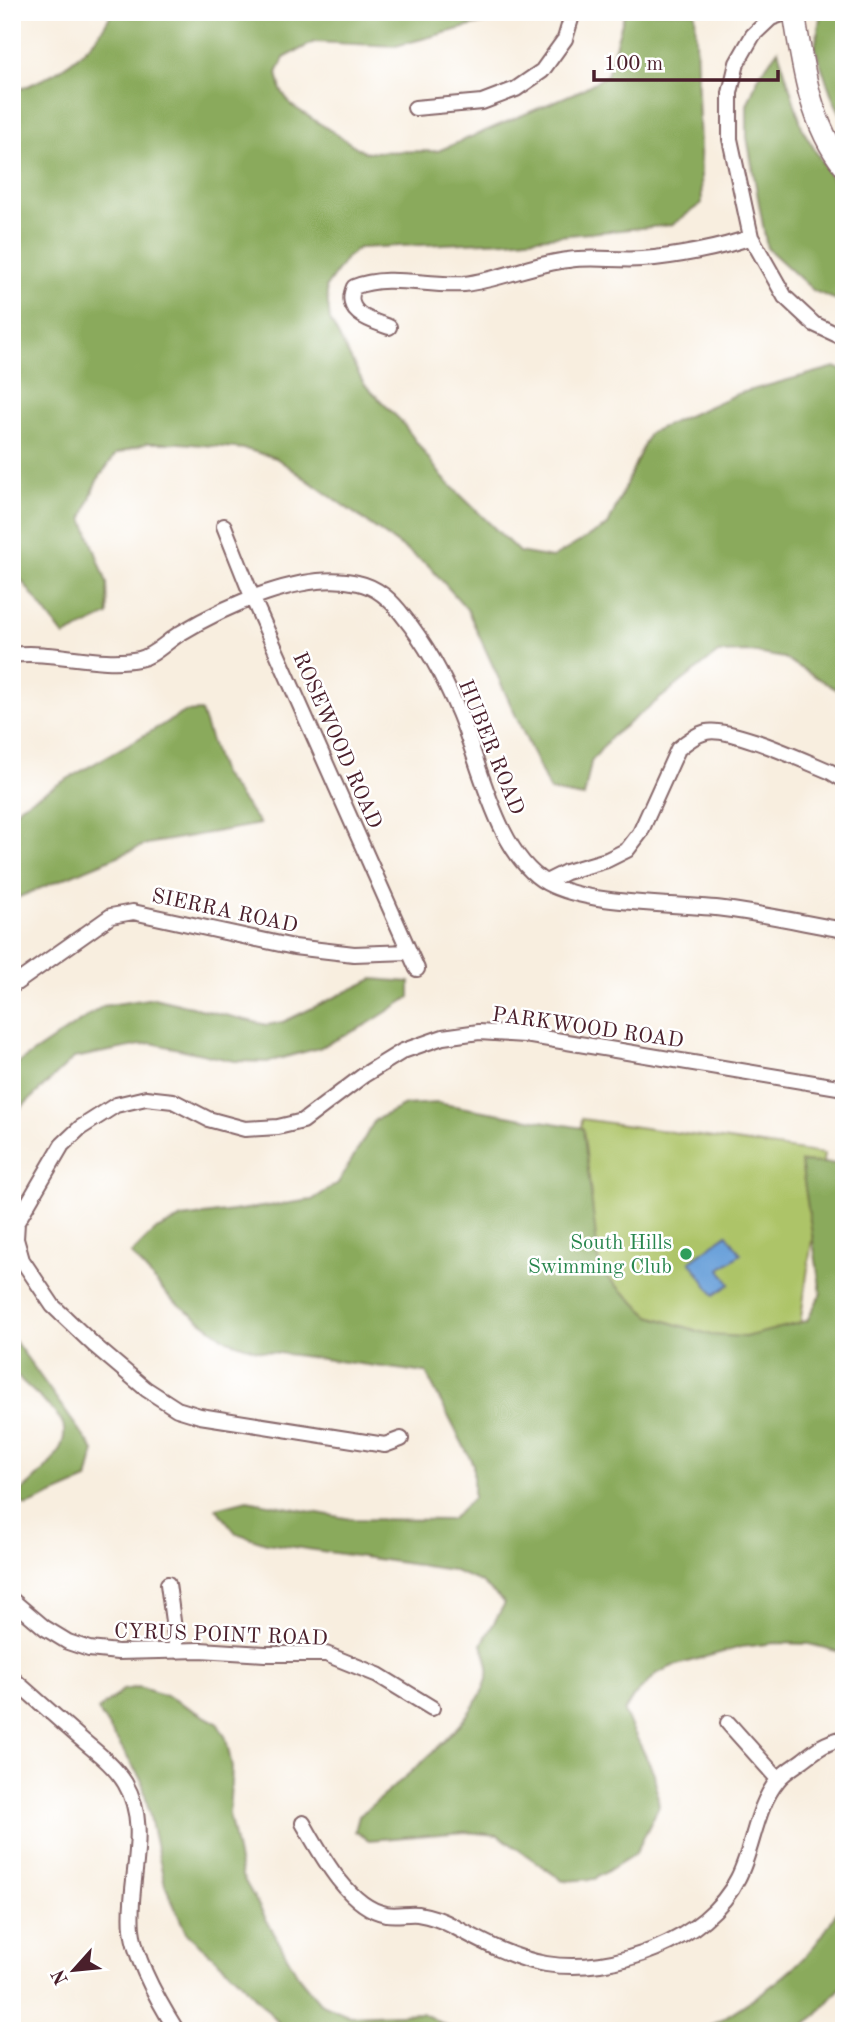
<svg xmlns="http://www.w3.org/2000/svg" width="856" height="2043" font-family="'Old Standard TT',serif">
  <rect width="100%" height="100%" fill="#fff"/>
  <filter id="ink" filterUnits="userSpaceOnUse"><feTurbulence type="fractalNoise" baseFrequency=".0143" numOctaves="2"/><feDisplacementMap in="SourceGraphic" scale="14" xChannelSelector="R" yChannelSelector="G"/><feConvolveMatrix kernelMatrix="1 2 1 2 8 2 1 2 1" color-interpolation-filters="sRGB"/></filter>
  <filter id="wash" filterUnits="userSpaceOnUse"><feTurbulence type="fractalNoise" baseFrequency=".00686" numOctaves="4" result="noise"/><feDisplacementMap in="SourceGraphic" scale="28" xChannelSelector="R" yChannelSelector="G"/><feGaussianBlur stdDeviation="1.57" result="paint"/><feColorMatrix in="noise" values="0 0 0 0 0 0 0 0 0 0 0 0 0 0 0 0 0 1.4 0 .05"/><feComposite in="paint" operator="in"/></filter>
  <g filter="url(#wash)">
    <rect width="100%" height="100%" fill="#f8eedf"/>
    <!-- green -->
    <path fill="#adc468" stroke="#7c724a" stroke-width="2" d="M582 1119 824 1154 791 1389 549 1354Z"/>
    <!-- forest -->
    <path fill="#8aaa5c" stroke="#6a6444" stroke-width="2" d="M112 12H503L497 19 396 46 314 42 284 58 277 73 281 90 291 105 364 152 438 151 579 91 607 75 625 12H695L702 203 672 225 507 241 359 248 346 258 326 287 330 320 364 384 401 421 443 478 519 552 552 558 608 525 649 433 737 394 835 367 844 371V694L784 658 751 652 718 653 611 737 591 762 584 797 550 791 467 609 429 566 276 458 245 449 180 443H147L116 454 96 482 83 518 107 583 108 615 64 636 12 568V92C55 77 92 54 112 12Z
      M821 12H844V120L833 99 815 48Z
      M778 50 803 130 844 199V303L814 291 767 248 747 137V105L759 76Z
      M201 711 222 774 260 824 147 844 12 900V816L20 806 185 712Z
      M373 979 410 982V997L366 1025 319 1048 267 1062 234 1061 151 1043 74 1058 12 1116V1067L103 1006 154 998 267 1025 283 1022Z
      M437 1103 583 1128 600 1271 650 1316 711 1335 745 1337 807 1321 821 1293 801 1162 844 1164V1653L809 1644 775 1643 741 1647 673 1666 658 1673 633 1697 624 1712 654 1773 659 1806 636 1853 595 1879 563 1881 498 1835 465 1832 369 1840 355 1831 359 1816C397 1783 477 1724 488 1675 490 1666 484 1653 482 1644L505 1603 481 1582 452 1570 266 1543 236 1533 216 1508 247 1500 351 1519 451 1520 473 1498V1464L426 1373 257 1350 227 1340 171 1299 131 1254 154 1231 182 1218 312 1200 338 1183 375 1120 405 1105Z
      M12 1337 94 1451 87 1480 27 1506 12 1500C30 1482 75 1451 62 1422 58 1413 22 1381 12 1372Z
      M139 1687 169 1697 217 1723 226 1738 232 1767 229 1814 242 1876 298 1976 320 2003 350 2016 422 2013 457 2031H286L238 1978 186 1933 165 1885 142 1781 98 1710 123 1690Z
      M844 1895V1984L817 2015 796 2031H703C762 1993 817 1964 844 1895Z"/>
    <!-- water -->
    <path fill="#6ca2da" stroke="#5b6082" stroke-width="2" d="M727 1234 741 1254 720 1269 730 1284 714 1295 690 1261Z"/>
  </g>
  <g filter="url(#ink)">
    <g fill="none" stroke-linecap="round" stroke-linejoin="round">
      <!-- street casing -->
      <g stroke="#87676a" stroke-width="18">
        <path id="street" d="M788 12 771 18 753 35 737 63 730 93V139L751 237 785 297 814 324 844 338
          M415 108 482 102 516 89 542 71 565 39 573 12
          M389 327C369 320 343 313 354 287 389 273 427 287 464 284 499 280 532 264 568 260 593 256 617 261 642 259 673 257 722 248 751 237
          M224 526 253 599 417 969
          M12 655C53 650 99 667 139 659 154 656 166 642 179 634 225 606 304 570 358 583 378 587 392 601 404 617 426 644 445 680 459 713 480 763 497 855 547 883 590 906 674 903 724 909 764 914 804 923 844 930
          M546 882 566 872 607 860 627 850 640 833 678 749C686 742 695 735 706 732 729 726 804 761 829 771L844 780
          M12 986 111 916 133 912 294 947 354 954 409 952
          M401 1439 385 1445 200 1416 177 1409 146 1389 94 1345 53 1306 22 1260 16 1239 17 1222 62 1145 80 1128 116 1105 146 1098 173 1101 208 1119 245 1129 278 1127 303 1121 364 1075 403 1051 443 1037 479 1032 525 1035 844 1088
          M168 1584 177 1651
          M12 1600 45 1628 68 1642 89 1649 118 1652 200 1650 265 1654H326L378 1675 432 1708
          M12 1678C35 1698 57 1718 80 1738 95 1751 114 1765 125 1783 152 1828 127 1881 132 1929 135 1961 160 2004 177 2031
          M728 1723 778 1779
          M303 1823C320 1853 349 1908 386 1914 396 1916 407 1913 418 1914 430 1916 442 1920 453 1926 483 1942 512 1958 546 1964 613 1975 707 1941 738 1878 754 1847 755 1808 778 1780 784 1772 795 1766 803 1760 817 1749 826 1742 844 1738"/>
      </g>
      <!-- secondary casing -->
      <g stroke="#87676a" stroke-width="24">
        <path id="secondary" d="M794 12C802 64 810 124 844 166"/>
      </g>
      <!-- street -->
      <use href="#street" stroke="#fff" stroke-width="14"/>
      <!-- secondary -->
      <use href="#secondary" stroke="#fff" stroke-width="21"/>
    </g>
  </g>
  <!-- markers -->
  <circle fill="#2e9e5b" stroke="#fff" stroke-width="2.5" cx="686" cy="1254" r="7"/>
  <g text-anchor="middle" stroke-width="5" stroke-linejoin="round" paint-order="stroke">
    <!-- street labels -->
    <g font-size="21" fill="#4a1f2b" stroke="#fff">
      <text transform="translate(338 740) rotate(66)" y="7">ROSEWOOD ROAD</text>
      <text transform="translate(492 747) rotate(68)" y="7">HUBER ROAD</text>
      <text transform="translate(225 910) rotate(12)" y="7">SIERRA ROAD</text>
      <text transform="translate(588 1027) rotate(8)" y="7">PARKWOOD ROAD</text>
      <text transform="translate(221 1634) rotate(2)" y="7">CYRUS POINT ROAD</text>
    </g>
    <!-- leisure labels -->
    <g font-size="21" fill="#27864d" stroke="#fff" text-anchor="end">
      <text x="672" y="1249">South Hills<tspan x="672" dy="24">Swimming Club</tspan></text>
    </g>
  </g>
  <!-- margin -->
  <rect width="856" height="2043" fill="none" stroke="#fff" stroke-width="42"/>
  <!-- north arrow -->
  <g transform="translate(74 1970) rotate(243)" stroke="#ffffff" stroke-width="5" paint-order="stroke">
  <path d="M0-5L12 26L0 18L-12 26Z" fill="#4a1f2b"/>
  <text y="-10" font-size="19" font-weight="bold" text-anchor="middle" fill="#4a1f2b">N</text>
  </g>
  <!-- scale -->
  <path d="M594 70v10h184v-10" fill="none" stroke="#4a1f2b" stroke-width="3.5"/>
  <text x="604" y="70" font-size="21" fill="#4a1f2b" stroke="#ffffff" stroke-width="5" paint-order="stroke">100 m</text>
</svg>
